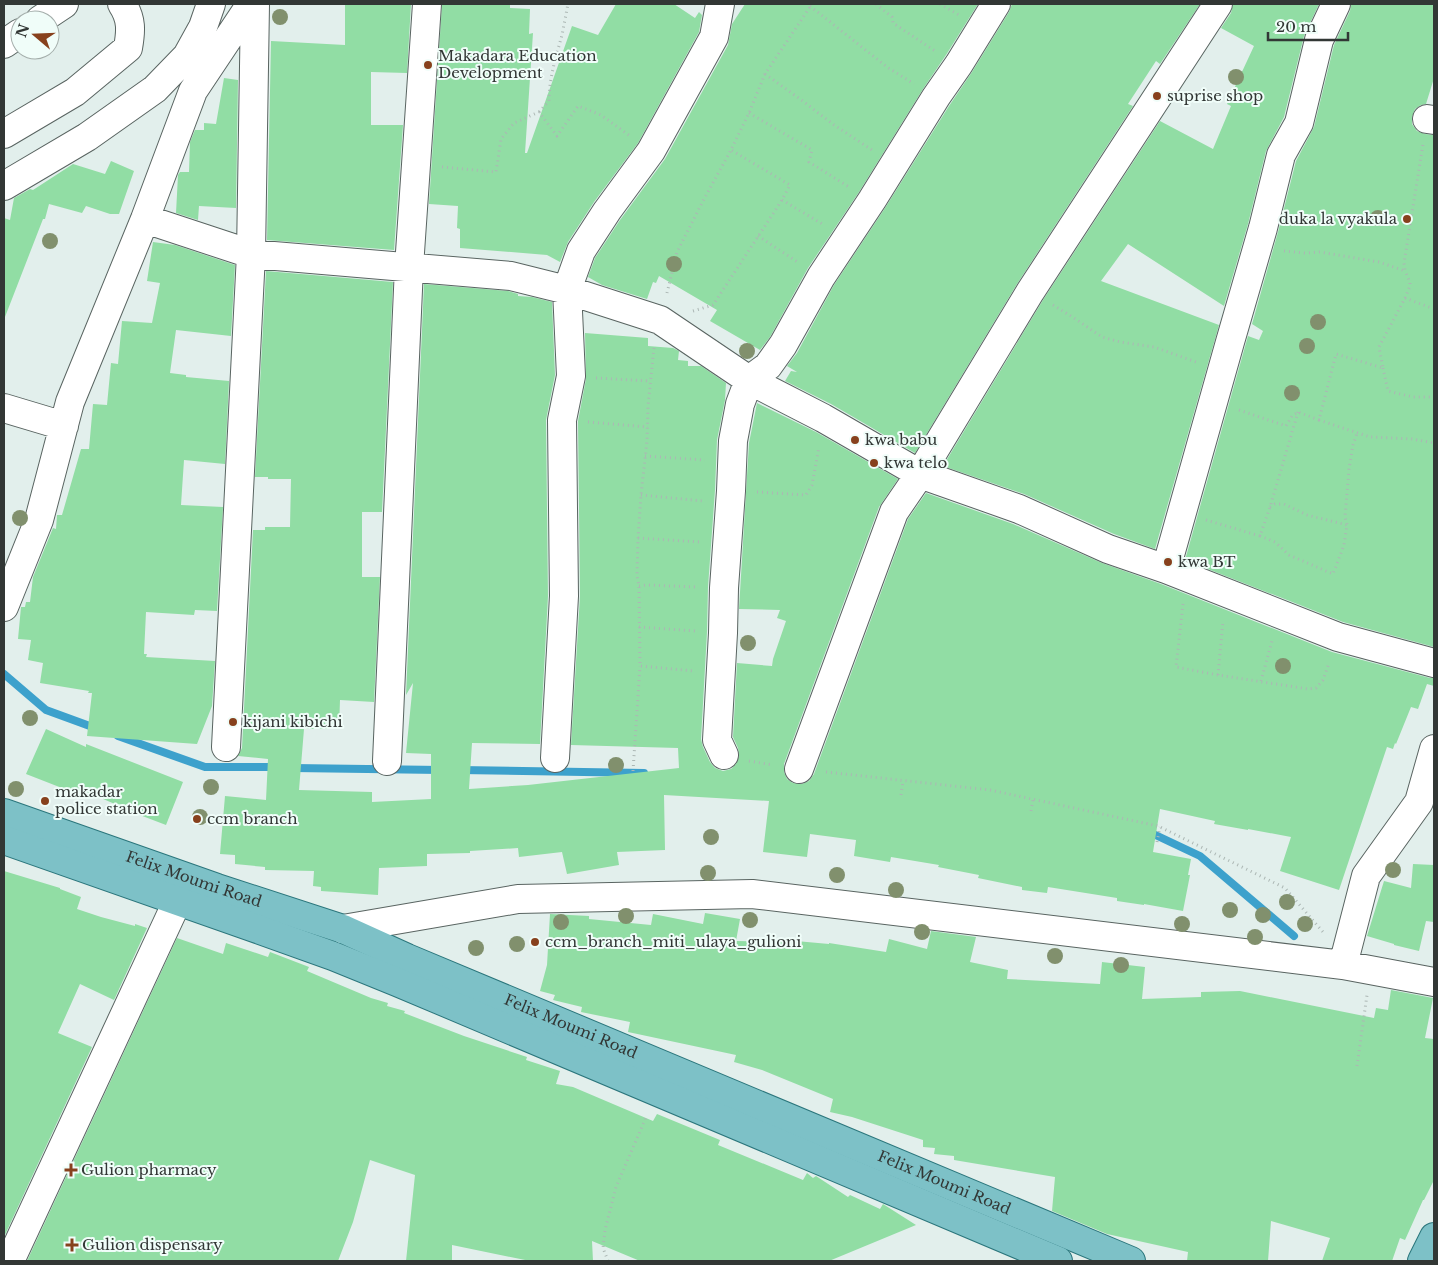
<svg xmlns="http://www.w3.org/2000/svg" width="1438" height="1265" font-family="'Libre Baskerville',serif">
  <rect width="100%" height="100%" fill="#e2efec"/>
  <g fill="none" stroke-linecap="round" stroke-linejoin="round">
    <!-- stream -->
    <path stroke="#3da1cc" stroke-width="8" d="M4 674 46 710 98 729
      M118 736 205 767H276
      M293 768 441 770
      M460 770 644 773
      M1147 831 1200 856 1294 936"/>
  </g>
  <!-- building -->
  <path fill="#91dda4" d="M345 4H411L407 73 371 72V125H403L394 250 267 240 271 41 345 45Z
    M442 4H510V8L530 9 529 34 533 33 525 153H527L572 26 598 35 616 4H674L695 18 699 12 702 15 699 32 638 143 594 202 568 242 560 262 547 255 460 248V229L457 228 458 206 429 204Z
    M745 4H978L946 55 923 89 859 192 808 268 770 337 760 350 710 321 717 310 659 276 656 283 653 282 647 299 602 285 588 277 595 258 620 220 665 159 728 45 732 24Z
    M1012 4H1200L1160 64 1156 61 1128 104 1133 106 1017 284 915 453 831 404 785 381 791 371 797 372 787 366 797 353 834 285 885 208 949 106 972 72 1009 12Z
    M1233 4H1319L1304 36 1284 117 1266 151 1248 224 1224 306 1128 244 1101 281 1219 325 1155 549 1114 534 1024 494 943 466 1043 300 1160 121 1213 149 1231 106 1227 104 1254 46 1221 28 1231 13Z
    M1351 4H1434V78L1426 104 1421 105 1415 109 1412 117V124L1417 131 1425 134 1434 135V647L1343 622 1185 560 1248 336 1259 340 1263 331 1252 324 1278 232 1296 161 1314 127 1334 45 1350 11Z
    M224 78 238 80 236 208 199 206 198 220 176 213 178 175 180 172H189L190 142 195 130H204V123L216 124Z
    M111 161 134 171 119 214H110L86 206 82 213 49 204 45 219H43L5 317H4V218L10 220 14 198 30 189 33 190 73 164 105 174Z
    M153 242 175 245 235 265 231 336 176 330 170 373 186 375V377L229 381 225 464 184 460 181 505 223 507 217 611 195 610 194 615 146 612 144 654H147L146 657 215 661 212 706 197 744 87 736 92 693H88L89 691 40 683 43 663 28 660 31 640 18 639 21 607H25L26 602H30L33 577 53 528 56 529 57 515H62L81 449H89L93 404 107 405 111 363 118 364 122 321 152 323 160 283 147 281Z
    M266 271 393 282 382 512H362V577H380L374 702 340 700 339 729H304L299 790 372 792V802L431 799V754L406 753 413 683 406 695 424 284 508 291 518 294V296L532 297 552 302 555 375 546 420 548 596 540 744 472 743 469 789 528 785 679 768 678 748 571 745 580 596 578 421 586 379 585 333 648 338V346L673 348 679 351 678 360 688 361V366H701L726 383 725 400 717 440 715 490 708 587 707 632 701 739 703 747 710 762 715 768 723 771 731 769 736 764 739 757 738 748 733 737 737 663 772 666 773 659 786 621 777 618 780 610 739 609 749 443 757 403 816 432 898 479 879 507 784 764V772L787 779 793 783 802 784 809 781 814 774 908 519 926 493 1013 524 1102 563 1161 584 1332 652 1430 678H1434V686L1427 684 1418 709 1411 707 1396 744 1395 743 1393 749 1387 747 1339 890 1280 871 1291 837 1248 829V830L1214 824 1215 821 1160 809 1153 852 1191 859 1188 875H1190L1183 911 1144 904V905L1117 901V898L1048 887 1047 893 1022 890V887L978 878 979 875 938 867 939 865 891 857 890 862 854 856 856 840 810 834 807 857 763 852 769 801 664 795 665 850 617 852 619 865 567 874 562 852 519 857 518 848 470 851V853L427 854V866L379 868 378 895 321 891V887L313 886 314 871 265 870V867L235 864V855L220 854 225 796 266 800 268 759 238 756 242 748 253 530H265V527H290L291 479H268V477H255Z
    M46 729 86 747V744L183 782 166 825 124 809V808L87 792 85 797 26 774Z
    M1413 864 1434 865V922L1426 921 1419 951 1394 945V944L1367 936 1384 881 1411 888Z
    M4 871 60 888V889L81 897 77 909 101 917 135 926V924L147 928 114 1000 80 984 58 1033 92 1047 4 1237Z
    M705 913 740 919 736 941 785 942V940L829 944V943L886 952 889 939 927 949 931 931 976 937 970 962 1008 970 1007 979 1100 984 1102 962 1145 967 1142 999 1201 997V992L1240 991 1374 1018 1376 1008 1388 1010 1391 990 1433 998 1425 1038 1434 1039V1180L1424 1200H1423L1405 1240 1400 1238 1392 1261H1322L1330 1238 1271 1221 1268 1261H1187L1188 1252 1107 1234 1052 1211 1055 1177 954 1160V1156L934 1154 935 1148 923 1147V1140L852 1117 830 1112 833 1099 762 1070 734 1062 736 1055 628 1032 630 1022 581 1012 582 1007 553 1000 555 995 540 991 547 965 550 914 589 916V919L651 925 653 914 703 924Z
    M177 938 223 954 226 943 268 957 270 952 309 967 307 971 371 998 388 1003 387 1006 405 1011 404 1013 464 1036 527 1057 526 1060 560 1071 556 1084 573 1087 653 1121 657 1114 720 1140 718 1145 803 1180 807 1173 813 1178 816 1176 848 1197 850 1195 880 1209 883 1204 916 1225 829 1261H640L592 1241 593 1261H530L452 1245V1261H406L415 1175 370 1160 353 1222 338 1261H27Z"/>
  <g fill="none" stroke-linecap="round" stroke-linejoin="round">
    <!-- minor casing -->
    <g stroke="#596461" stroke-width="30">
      <path id="minor" d="M40 20 64 4
        M4 44 20 33
        M1427 119 1434 120
        M4 134 75 92 128 48C131 31 132 19 122 4
        M4 186 87 137 155 89 187 56 203 27 211 4
        M145 219 251 254 511 276 567 290 660 320 749 380 823 418 920 474 1019 509 1108 549 1166 569 1338 637 1434 663
        M4 408 64 426
        M1166 569 1230 342 1263 228 1281 155 1299 123 1319 40 1336 4
        M4 607 39 520 70 402 145 219 193 91 251 4
        M226 747 251 254 255 4
        M724 755 717 740 723 633 724 588 731 491 733 441 740 404 749 380 768 366 783 345 821 277 872 200 936 97 959 64 996 4
        M555 758 564 596 562 420 571 376 567 290 581 251 607 211 651 151 714 37 720 4
        M387 761 409 267 427 4
        M799 769 894 512 920 474 1030 292 1218 4
        M343 929 518 899 752 894 1343 965 1434 982
        M1343 965 1366 876 1419 802 1434 749
        M10 1261 177 902"/>
    </g>
    <!-- major casing -->
    <g stroke="#2b767c" stroke-width="30">
      <g id="major">
        <path id="s1" d="M4 813 217 888 343 929 407 958 1131 1261"/>
        <path d="M4 840 249 926 333 956 397 982 1058 1261"/>
        <path d="M1422 1261 1434 1237"/>
      </g>
    </g>
    <!-- path -->
    <path stroke="#acb7b4" stroke-width="3" stroke-dasharray="1 4" stroke-linecap="butt" d="M876 4 892 17 893 23 935 51
      M940 4 959 15
      M810 6 887 67 914 84
      M765 74 800 99 834 125 872 150
      M539 112 549 101C549 78 556 57 562 35 564 25 566 14 568 4
      M749 113 812 150 809 162 849 187
      M442 167 496 172 501 139 514 123 539 112 557 136 578 106 601 115 630 136
      M782 200 824 225
      M758 236 799 263
      M1284 251 1305 253 1320 252 1379 262 1405 271 1404 263 1423 144
      M667 293 677 252 704 199 731 150 749 113 765 74 812 4
      M1405 298 1434 309
      M1053 305 1074 318 1102 337 1120 342 1154 347 1196 362
      M693 311 713 305 782 200 790 185 731 150
      M654 348 648 406 647 441 641 495 638 538 637 576 639 586 640 666 694 671
      M1383 368 1388 391 1413 397H1434
      M596 378 650 381
      M1239 410 1286 426 1292 416 1298 412 1319 420 1336 354 1383 368 1379 347 1405 298 1410 286V282L1405 271
      M1319 420 1370 437 1412 439 1434 443
      M588 422 648 427
      M645 456 705 460
      M757 492 806 495 812 485 819 447
      M641 495 703 501
      M1270 507 1275 504H1284L1307 515 1347 525
      M1206 520 1260 536 1270 507 1298 412
      M1260 536 1275 542 1289 555 1333 574 1344 545 1347 525 1345 517 1349 469 1353 445 1357 433
      M638 538 700 542
      M639 586 646 585 698 587
      M1183 604 1176 667 1218 675 1308 689 1316 688 1323 680 1329 663
      M639 627 696 631
      M1218 675 1223 621
      M1261 681 1272 641
      M749 761 773 765
      M633 771 640 666
      M826 772 990 790 1158 826 1285 888 1323 932
      M901 795 903 781
      M1031 811 1033 800
      M1157 842 1160 827
      M1357 1066 1367 995
      M608 1261 603 1248 605 1230 616 1187 647 1115"/>
    <!-- minor -->
    <use href="#minor" stroke="#fff" stroke-width="28"/>
    <!-- major -->
    <use href="#major" stroke="#7dc1c7" stroke-width="28"/>
  </g>
  <!-- trees -->
  <g fill="#81906d">
    <circle cx="280" cy="17" r="8"/>
    <circle cx="1236" cy="77" r="8"/>
    <circle cx="1378" cy="218" r="8"/>
    <circle cx="50" cy="241" r="8"/>
    <circle cx="674" cy="264" r="8"/>
    <circle cx="1318" cy="322" r="8"/>
    <circle cx="1307" cy="346" r="8"/>
    <circle cx="747" cy="351" r="8"/>
    <circle cx="1292" cy="393" r="8"/>
    <circle cx="20" cy="518" r="8"/>
    <circle cx="748" cy="643" r="8"/>
    <circle cx="1283" cy="666" r="8"/>
    <circle cx="30" cy="718" r="8"/>
    <circle cx="616" cy="765" r="8"/>
    <circle cx="211" cy="787" r="8"/>
    <circle cx="16" cy="789" r="8"/>
    <circle cx="200" cy="817" r="8"/>
    <circle cx="711" cy="837" r="8"/>
    <circle cx="1393" cy="870" r="8"/>
    <circle cx="708" cy="873" r="8"/>
    <circle cx="837" cy="875" r="8"/>
    <circle cx="896" cy="890" r="8"/>
    <circle cx="1287" cy="902" r="8"/>
    <circle cx="1230" cy="910" r="8"/>
    <circle cx="1263" cy="915" r="8"/>
    <circle cx="626" cy="916" r="8"/>
    <circle cx="750" cy="920" r="8"/>
    <circle cx="561" cy="922" r="8"/>
    <circle cx="1182" cy="924" r="8"/>
    <circle cx="1305" cy="924" r="8"/>
    <circle cx="922" cy="932" r="8"/>
    <circle cx="1255" cy="937" r="8"/>
    <circle cx="517" cy="944" r="8"/>
    <circle cx="476" cy="948" r="8"/>
    <circle cx="1055" cy="956" r="8"/>
    <circle cx="1121" cy="965" r="8"/>
  </g>
  <!-- markers -->
  <g fill="#87411d" stroke="#f0fdf9" stroke-width="2">
    <circle cx="428" cy="65" r="5"/>
    <circle cx="1157" cy="96" r="5"/>
    <circle cx="1407" cy="219" r="5"/>
    <circle cx="855" cy="440" r="5"/>
    <circle cx="874" cy="463" r="5"/>
    <circle cx="1168" cy="562" r="5"/>
    <circle cx="233" cy="722" r="5"/>
    <circle cx="45" cy="801" r="5"/>
    <circle cx="197" cy="819" r="5"/>
    <circle cx="535" cy="942" r="5"/>
    <path d="M68.5 1162.5h5v5h5v5h-5v5h-5v-5h-5v-5h5z"/>
    <path d="M69.5 1237.5h5v5h5v5h-5v5h-5v-5h-5v-5h5z"/>
  </g>
  <g text-anchor="middle" stroke-width="4" stroke-linejoin="round" paint-order="stroke">
    <!-- poi labels -->
    <g font-size="15" fill="#323735" stroke="#f0fdf9" text-anchor="start">
      <text x="438" y="61">Makadara Education<tspan x="438" dy="17">Development</tspan></text>
      <text x="1167" y="101">suprise shop</text>
      <text x="1397" y="224" text-anchor="end">duka la vyakula</text>
      <text x="865" y="445">kwa babu</text>
      <text x="884" y="468">kwa telo</text>
      <text x="1178" y="567">kwa BT</text>
      <text x="243" y="727">kijani kibichi</text>
      <text x="55" y="797">makadar<tspan x="55" dy="17">police station</tspan></text>
      <text x="207" y="824">ccm branch</text>
      <text x="545" y="947">ccm_branch_miti_ulaya_gulioni</text>
      <text x="81" y="1175">Gulion pharmacy</text>
      <text x="82" y="1250">Gulion dispensary</text>
    </g>
    <!-- street labels -->
    <g font-size="15" fill="#323735" stroke="#f0fdf9">
      <text dy="5" stroke="none"><textPath href="#s1" startOffset="201">Felix Moumi Road</textPath></text>
      <text dy="5" stroke="none"><textPath href="#s1" startOffset="606">Felix Moumi Road</textPath></text>
      <text dy="5" stroke="none"><textPath href="#s1" startOffset="1011">Felix Moumi Road</textPath></text>
    </g>
  </g>
  <!-- border -->
  <rect width="1438" height="1265" fill="none" stroke="#323735" stroke-width="10"/>
  <!-- north arrow -->
  <g transform="translate(35 35) rotate(289)"><circle r="24" fill="#f0fdf9" stroke="#a4aeab"/>
  <path d="M0-4L9 19L0 12L-9 19Z" fill="#87411d"/>
  <text y="-8" font-size="14" font-weight="bold" text-anchor="middle" fill="#323735">N</text>
  </g>
  <!-- scale -->
  <path d="M1268 32v8h80v-8" fill="none" stroke="#323735" stroke-width="2.5"/>
  <text x="1276" y="32" font-size="15" fill="#323735" stroke="#f0fdf9" stroke-width="4" paint-order="stroke">20 m</text>
</svg>
